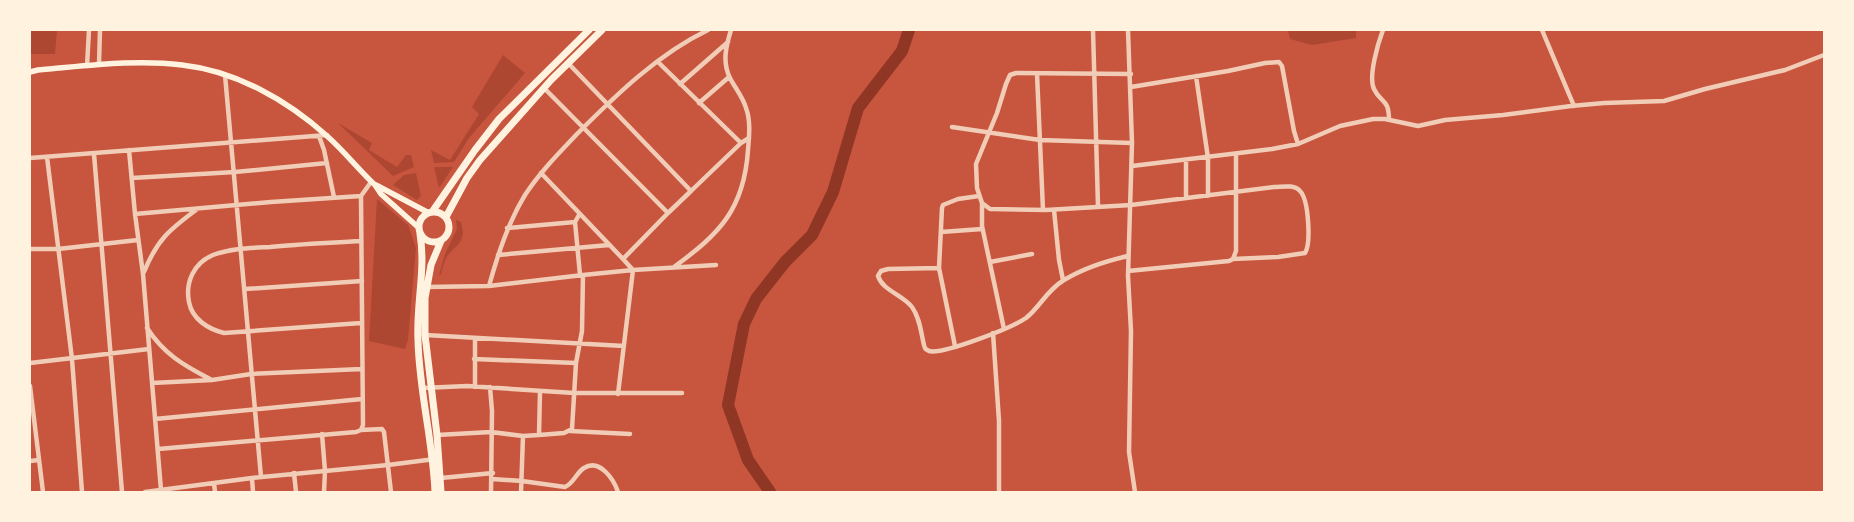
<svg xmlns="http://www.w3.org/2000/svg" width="1854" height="522" font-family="'Space Grotesk',sans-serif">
  <rect width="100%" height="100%" fill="#c8553d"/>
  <!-- green -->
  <path fill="#ae4732" d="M30 30H57L55 54H30Z
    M1288 30H1356V38L1312 45 1290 39Z
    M503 55 525 73 469 138 454 162 434 163 431 150 450 160 479 114 472 107Z
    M338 123 372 143 369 150 397 167 406 155H411L414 167 393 176Z
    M453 167 439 188 434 167Z
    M416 173 421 196 417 200 393 185 404 175Z
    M377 199 408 225 416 248 408 340 405 349 369 341Z
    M456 220 461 222C466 241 460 242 449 254 444 259 443 268 441 274L439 275 445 254 457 229Z"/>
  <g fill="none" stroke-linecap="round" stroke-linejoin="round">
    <!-- river -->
    <path stroke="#8f3625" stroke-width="12" d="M770 492 748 460 728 405 744 324 756 299 785 262 812 235 833 192 858 108 902 51 909 30"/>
    <!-- minor -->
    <path stroke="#f1ccb7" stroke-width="4.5" d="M1093 30 1098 206
      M1128 30 1132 143 1128 276 1131 331 1129 452 1135 492
      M1383 30C1378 43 1368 77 1374 89 1381 104 1389 98 1389 120
      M1542 30 1574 106
      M658 62 741 143
      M568 63 691 191 741 143 749 138
      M99 64 100 30
      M87 66 89 30
      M1037 74 1043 210
      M1131 74 1016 73 1010 75 1006 84 997 113 976 164 977 188 982 203 990 209 1046 210 1131 205 1274 187C1282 187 1294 184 1300 191 1309 200 1311 244 1305 253L1278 257 1233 259
      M225 75 261 477
      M1196 76 1208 158V196
      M680 84 728 42
      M1131 87 1228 71 1265 63 1279 62 1282 66 1294 131 1298 144
      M544 88 668 213 623 259 633 270 618 394
      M699 103 729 77
      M952 127 1040 140 1132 143
      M319 136 324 150 334 197
      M129 150 135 214 143 274 161 490
      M94 154 122 492
      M47 157 72 359 82 492
      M30 158 327 135
      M1132 166 1272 149 1298 144 1340 126 1373 119H1385L1418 126 1445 120 1503 115 1571 106 1604 103 1664 101 1705 89 1785 70 1824 55
      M541 173 623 259
      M132 178 235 172 327 163
      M1186 198V160
      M982 203V226L1004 329
      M1054 210 1059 260 1063 280
      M668 213 691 191
      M135 214 271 202 361 196
      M579 215 575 222 580 275
      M507 228 575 222
      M941 232 982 229
      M30 249H58L138 240
      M498 255 609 245
      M990 262 1032 254
      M674 267C719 234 744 210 748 150 749 137 751 121 746 108 743 97 735 88 730 78 722 62 726 46 731 30
      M939 268 888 269 881 271 878 276C883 291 902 294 912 307 920 318 921 333 924 345 925 349 925 349 929 351 943 355 1013 327 1026 318 1041 306 1046 291 1064 280 1084 268 1106 261 1128 256
      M1128 271 1229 261 1233 259 1236 251V155
      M144 272C157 240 169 230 196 210
      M489 286C498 254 508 223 525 195 540 172 559 153 577 134 616 95 658 54 708 30
      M426 287 489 286 583 275
      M245 289 362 281
      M361 323 224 333C208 329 192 319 189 302 185 282 194 263 213 255 231 248 251 248 270 247 300 244 331 243 361 241
      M147 328C164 354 183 365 210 379
      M993 333 999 421V492
      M425 335 624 346
      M475 338V387
      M955 346 939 268 942 208 943 205 958 199 979 196
      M474 359 576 363
      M30 363 149 349
      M152 383 212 380 251 374 362 369
      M30 386 43 492
      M490 387 492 411 491 492
      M423 388 467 386 574 393H682
      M155 419 362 399
      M361 430 382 429 384 432 391 492
      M570 431 630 434
      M322 434 325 471 324 492
      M437 435 491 432 523 436 539 435 540 392
      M539 435 564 433 572 429 576 363 582 331 583 275 633 270 716 265
      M158 449 356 432 361 430 363 425 361 196 371 182
      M30 461 39 460
      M294 473 296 492
      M252 478 253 492
      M441 478 493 473
      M492 479 522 481 565 487C574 483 576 473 584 468 600 458 614 480 618 492
      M214 483 215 492
      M145 492 252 478 388 465 435 459
      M521 492 523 436"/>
    <!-- secondary -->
    <path stroke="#fff3e0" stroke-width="5.5" d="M30 72 38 70C86 66 135 59 182 65 236 71 287 100 327 136 344 151 358 169 375 185L381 194 419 228
      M376 185 429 213"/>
    <!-- primary -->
    <path stroke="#fff3e0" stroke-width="7" d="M419 227a15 15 0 1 1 30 0a15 15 0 1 1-30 0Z
      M432 212 475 150 499 119 589 30
      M446 217 467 178 480 160 551 80 602 30
      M420 234C426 269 416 305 418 340 419 391 433 441 435 492
      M441 241 431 265 425 298V335L437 435 441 492"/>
  </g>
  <!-- border -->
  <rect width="1854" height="522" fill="none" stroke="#fff3e0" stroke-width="62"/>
</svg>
